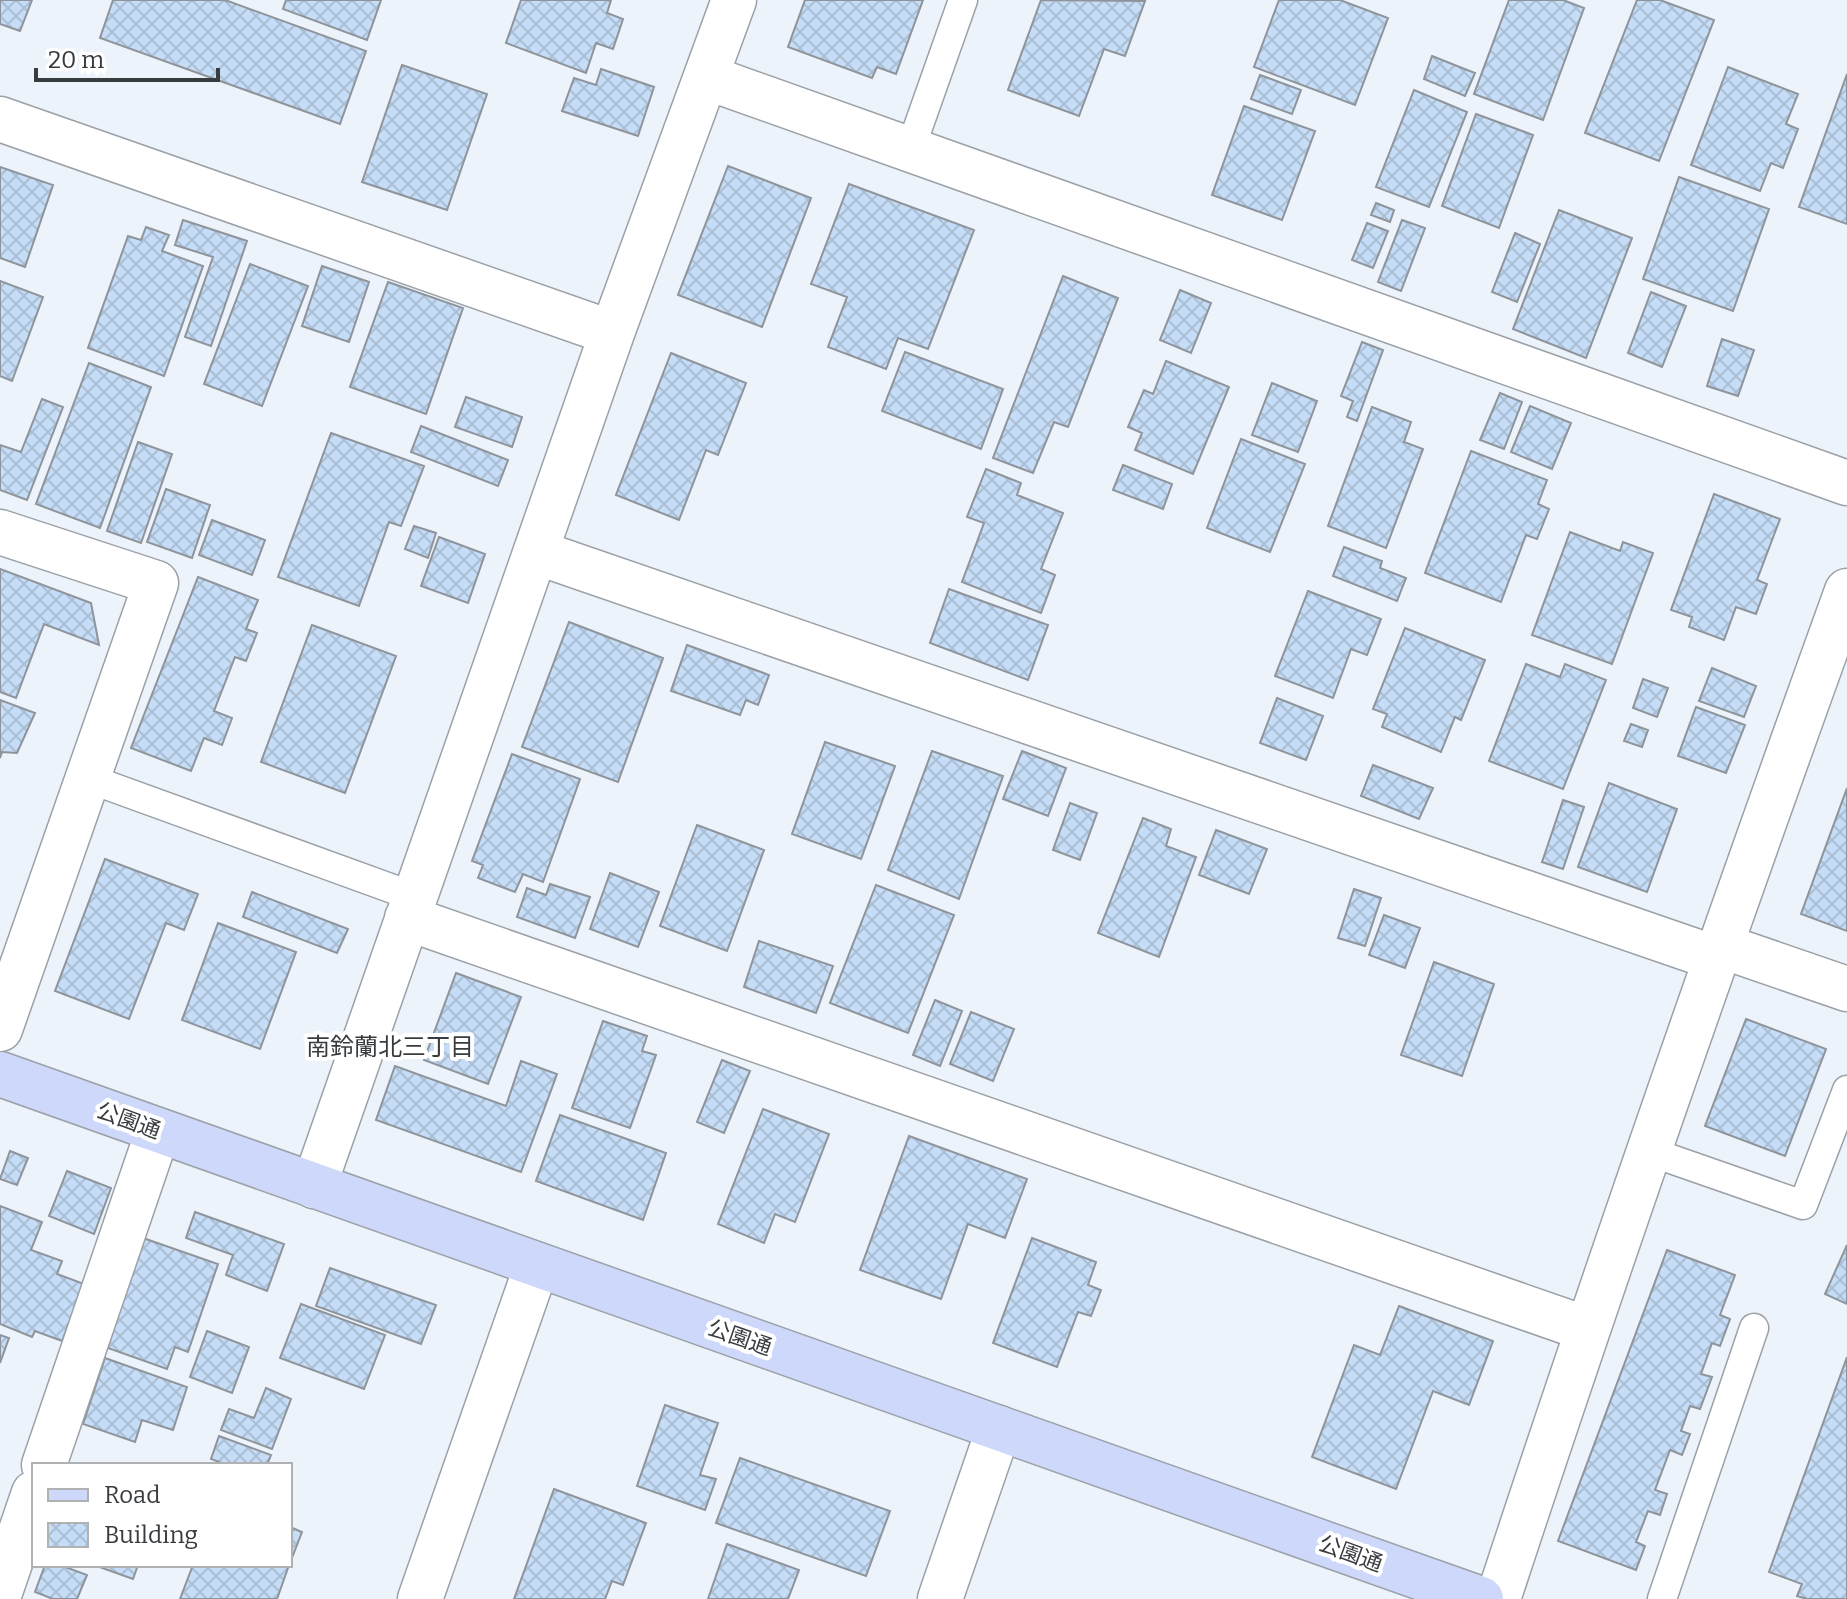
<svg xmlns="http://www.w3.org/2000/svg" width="1847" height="1599" font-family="Bitter,'Noto Sans JP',serif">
  <defs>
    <pattern id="building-cross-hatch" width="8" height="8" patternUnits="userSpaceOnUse" patternTransform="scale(2)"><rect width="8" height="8" fill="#c5ddf7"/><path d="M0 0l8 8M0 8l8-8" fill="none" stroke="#aabfd5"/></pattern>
  </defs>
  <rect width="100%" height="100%" fill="#edf3fb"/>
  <!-- building -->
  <path fill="url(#building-cross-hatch)" stroke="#8e949a" stroke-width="2" d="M0 0H32L20 31 0 24Z
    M113 0H225L366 51 340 124 100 38Z
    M286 0H381L367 40 283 9Z
    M521 0H611L607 13 623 19 613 49 596 43 586 73 506 43Z
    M805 0H923L896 74 877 67 872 78 788 47Z
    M1041 0 1145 1 1125 56 1104 49 1079 116 1008 90Z
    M1279 0H1340L1388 18 1355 105 1254 67Z
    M1509 0H1563L1584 8 1543 120 1474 94Z
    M1637 0H1660L1714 20 1659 161 1585 133Z
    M1432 56 1475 73 1465 96 1424 79Z
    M402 65 487 94 447 210 362 182Z
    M1728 67 1798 94 1786 124 1798 129 1783 168 1771 163 1760 191 1691 165Z
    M601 69 654 87 638 136 562 111 574 78 596 85Z
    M1847 74V224L1799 207Z
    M1260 75 1301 90 1292 114 1251 99Z
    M1414 90 1467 112 1429 207 1376 187Z
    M1244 106 1315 131 1282 220 1212 195Z
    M1476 114 1533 135 1499 228 1442 206Z
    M728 166 811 198 762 327 678 295Z
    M0 167 53 185 25 267 0 258Z
    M1679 177 1769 209 1733 311 1643 279Z
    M849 184 974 230 928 349 898 338 886 369 828 347 847 297 811 284Z
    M1376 203 1394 210 1390 222 1371 215Z
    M1559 210 1632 238 1586 358 1513 329Z
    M183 220 247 241 211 346 185 337 213 257 175 245Z
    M1402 220 1425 228 1401 291 1378 282Z
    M1367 223 1388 231 1373 268 1352 260Z
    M146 227 169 235 162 251 203 266 164 376 88 348 128 236 141 240Z
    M1515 233 1540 244 1517 302 1492 292Z
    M250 264 308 286 262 406 204 384Z
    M322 266 369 282 349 342 302 326Z
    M1063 276 1118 298 1068 427 1054 422 1033 473 993 458Z
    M0 281 43 297 12 381 0 376Z
    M388 282 463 308 426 414 350 387Z
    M1180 290 1211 303 1191 353 1160 340Z
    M1651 292 1686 306 1662 367 1628 353Z
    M1722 339 1754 350 1738 396 1707 386Z
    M1362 342 1383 350 1357 421 1347 417 1353 401 1341 396Z
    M905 352 1003 389 981 449 882 411Z
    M671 353 746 383 718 455 706 450 679 520 616 495Z
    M1166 361 1229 387 1193 474 1135 450 1142 433 1128 427 1144 390 1153 394Z
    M89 363 151 387 100 528 36 504Z
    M1272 383 1317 401 1298 452 1252 435Z
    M1500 393 1522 402 1504 449 1480 440Z
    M466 397 522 417 512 447 455 427Z
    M42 399 63 407 27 500 0 490V445L21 452Z
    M1530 406 1571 423 1552 469 1511 452Z
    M1372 407 1411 422 1404 442 1423 449 1386 548 1328 526Z
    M421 426 508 460 498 486 411 452Z
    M331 433 424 466 401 526 389 522 359 606 278 577Z
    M1241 439 1305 464 1270 552 1207 528Z
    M138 442 172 454 141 543 107 531Z
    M1471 451 1547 480 1538 504 1549 509 1537 539 1526 535 1501 602 1425 573Z
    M1123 465 1172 484 1163 509 1113 490Z
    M986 469 1021 483 1017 495 1063 513 1041 569 1055 575 1041 613 962 582 984 523 967 517Z
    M166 489 210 505 192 558 147 542Z
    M1714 494 1780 519 1757 580 1767 584 1756 614 1736 607 1724 640 1689 627 1692 617 1671 610Z
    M212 520 265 540 252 575 199 555Z
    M414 526 436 533 428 558 405 549Z
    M1570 532 1620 551 1623 542 1653 553 1612 664 1532 635Z
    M439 537 485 554 468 603 421 586Z
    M1344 547 1382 561 1380 568 1406 578 1397 601 1333 576Z
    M0 569 91 603 99 645 44 624 16 698 0 692Z
    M198 577 258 600 246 629 257 633 246 661 235 657 214 711 232 718 222 745 204 738 191 771 131 748Z
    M949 589 1048 625 1028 680 930 643Z
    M1308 591 1381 619 1367 655 1351 649 1333 698 1275 676Z
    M569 622 663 658 618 782 522 747Z
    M312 625 396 656 345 793 261 762Z
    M1405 628 1485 660 1461 720 1455 717 1441 752 1382 727 1387 714 1373 709Z
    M687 645 769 675 758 705 746 700 740 715 671 691Z
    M1526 664 1560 677 1565 664 1606 680 1563 789 1489 761Z
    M1712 668 1756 686 1744 717 1699 701Z
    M1643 679 1668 688 1657 717 1633 708Z
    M1277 698 1323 716 1306 760 1260 743Z
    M0 700 35 713 17 753 2 752 0 758Z
    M1696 707 1745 725 1726 773 1678 756Z
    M1631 724 1648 730 1642 747 1624 741Z
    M825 742 895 766 861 859 792 834Z
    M932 751 1003 776 959 899 888 870Z
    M1022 751 1066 768 1048 816 1003 799Z
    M512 754 580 779 543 882 523 874 515 892 478 878 483 865 472 861Z
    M1373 765 1433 788 1419 819 1361 796Z
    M1609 783 1677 809 1647 892 1578 867Z
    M1847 788V931L1801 914Z
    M1563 800 1584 807 1563 869 1542 862Z
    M1070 803 1097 813 1080 860 1053 850Z
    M1143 818 1171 829 1166 846 1196 857 1159 957 1098 933Z
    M697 825 764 850 727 951 660 926Z
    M1216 830 1267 849 1249 894 1199 875Z
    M105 859 198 894 184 930 166 923 129 1019 55 991Z
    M610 873 659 892 638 947 590 929Z
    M550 884 590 897 575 938 517 917 527 888 546 895Z
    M876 885 954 915 908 1033 830 1003Z
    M1354 889 1381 898 1365 946 1338 938Z
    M252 892 348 929 337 953 243 917Z
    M1384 915 1420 928 1405 968 1369 955Z
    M218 923 296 952 260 1049 182 1020Z
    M759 941 833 966 816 1013 744 987Z
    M1434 962 1494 984 1462 1076 1401 1055Z
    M456 973 521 997 488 1084 424 1060Z
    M935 1000 962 1011 940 1066 913 1055Z
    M971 1012 1014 1029 993 1081 950 1064Z
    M1746 1019 1826 1049 1785 1156 1705 1126Z
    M603 1021 647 1036 642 1051 656 1055 630 1128 572 1108Z
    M722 1060 750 1071 724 1133 697 1122Z
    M521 1061 557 1074 521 1172 376 1120 395 1066 506 1106Z
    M763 1109 829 1134 795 1222 775 1214 764 1243 718 1224Z
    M560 1115 666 1153 643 1220 536 1181Z
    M909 1136 1027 1179 1005 1238 968 1224 941 1299 860 1270Z
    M10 1151 28 1158 17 1185 0 1179Z
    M67 1171 111 1188 94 1234 49 1216Z
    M0 1206 42 1222 31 1250 62 1261 57 1274 84 1284 62 1341 35 1331 32 1337 0 1324Z
    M195 1212 284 1244 267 1291 226 1275 233 1255 186 1238Z
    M143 1238 218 1264 188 1352 175 1347 167 1369 105 1347Z
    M1032 1238 1096 1262 1088 1285 1101 1290 1091 1316 1078 1312 1057 1367 993 1343Z
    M1847 1245V1304L1825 1294Z
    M1667 1250 1735 1275 1720 1315 1730 1319 1720 1346 1712 1343 1701 1374 1712 1377 1700 1409 1690 1406 1681 1431 1690 1434 1682 1455 1670 1450 1655 1490 1667 1494 1660 1515 1648 1511 1636 1542 1645 1546 1636 1570 1558 1541Z
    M330 1268 436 1305 421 1344 316 1306Z
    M301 1304 385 1335 364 1389 280 1358Z
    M1399 1306 1493 1341 1469 1405 1433 1391 1396 1489 1312 1457 1354 1345 1380 1355Z
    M207 1331 249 1347 232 1393 190 1377Z
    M0 1335 9 1338 0 1363Z
    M1847 1357V1599H1807L1797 1596 1802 1584 1769 1572Z
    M105 1358 187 1387 173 1430 142 1420 135 1442 83 1424Z
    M266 1388 291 1399 272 1449 221 1430 229 1409 254 1418Z
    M665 1405 718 1423 700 1475 716 1479 705 1510 637 1486Z
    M219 1436 271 1455 267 1465H227L211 1459Z
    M740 1458 890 1511 866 1576 716 1523Z
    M554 1489 646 1523 623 1585 612 1581 605 1599H514Z
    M290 1527 302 1532 290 1563Z
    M727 1544 799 1570 788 1599H708Z
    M45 1565H60L87 1575 77 1599H53L35 1592Z
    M94 1565H138L133 1579Z
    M193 1565H289L277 1599H180Z"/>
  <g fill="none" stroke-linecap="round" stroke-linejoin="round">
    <!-- lane casing -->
    <g stroke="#9ba1a7" stroke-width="31">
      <path id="lane" d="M910 150 963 0
        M87 778 415 897
        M1648 1151 1803 1205 1847 1090
        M1662 1599 1754 1328"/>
    </g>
    <!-- street casing -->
    <g stroke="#9ba1a7" stroke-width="47">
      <path id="street" d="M706 77 1847 483
        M0 119 612 333
        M0 532 156 583 0 1029
        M536 552 1715 958
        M407 918 1587 1329
        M1719 945 1847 989
        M314 1186 612 333 734 0
        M44 1465 158 1131
        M0 1592 34 1493
        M420 1599 537 1265
        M940 1599 999 1428
        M1498 1599C1609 1261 1726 926 1847 591"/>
    </g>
    <!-- secondary casing -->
    <g stroke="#9ba1a7" stroke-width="47">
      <path id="secondary" d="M0 1074 1481 1599"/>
    </g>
    <!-- lane -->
    <use href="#lane" stroke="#fff" stroke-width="28"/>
    <!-- street -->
    <use href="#street" stroke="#fff" stroke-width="44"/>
    <!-- secondary -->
    <use href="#secondary" stroke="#cdd8fa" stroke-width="44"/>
  </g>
  <g text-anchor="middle" stroke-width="8" stroke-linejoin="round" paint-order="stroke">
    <!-- street labels -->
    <g font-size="22" fill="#393c3f" stroke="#fff">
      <text transform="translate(129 1120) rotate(20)" y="8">公園通</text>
      <text transform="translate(740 1337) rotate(19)" y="8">公園通</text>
      <text transform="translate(1351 1553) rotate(20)" y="8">公園通</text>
    </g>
    <!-- neighbourhood labels -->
    <g font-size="24" fill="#393c3f" stroke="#fff">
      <text x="390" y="1055">南鈴蘭北三丁目</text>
    </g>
  </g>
  <!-- legend -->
  <rect x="32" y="1463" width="260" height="104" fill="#ffffff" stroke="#b0b1b2" stroke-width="2"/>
  <rect x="48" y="1489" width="40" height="12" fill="#cdd8fa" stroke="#b0b1b2" stroke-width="2"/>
  <text x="104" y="1503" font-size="24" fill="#393c3f">Road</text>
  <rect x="48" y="1523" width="40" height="24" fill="url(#building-cross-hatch)" stroke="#b0b1b2" stroke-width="2"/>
  <text x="104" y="1543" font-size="24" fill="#393c3f">Building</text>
  <!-- scale -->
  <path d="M36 68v12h182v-12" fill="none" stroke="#393c3f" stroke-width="4"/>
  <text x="48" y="68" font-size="24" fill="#393c3f" stroke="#ffffff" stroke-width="6" paint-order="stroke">20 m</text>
</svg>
